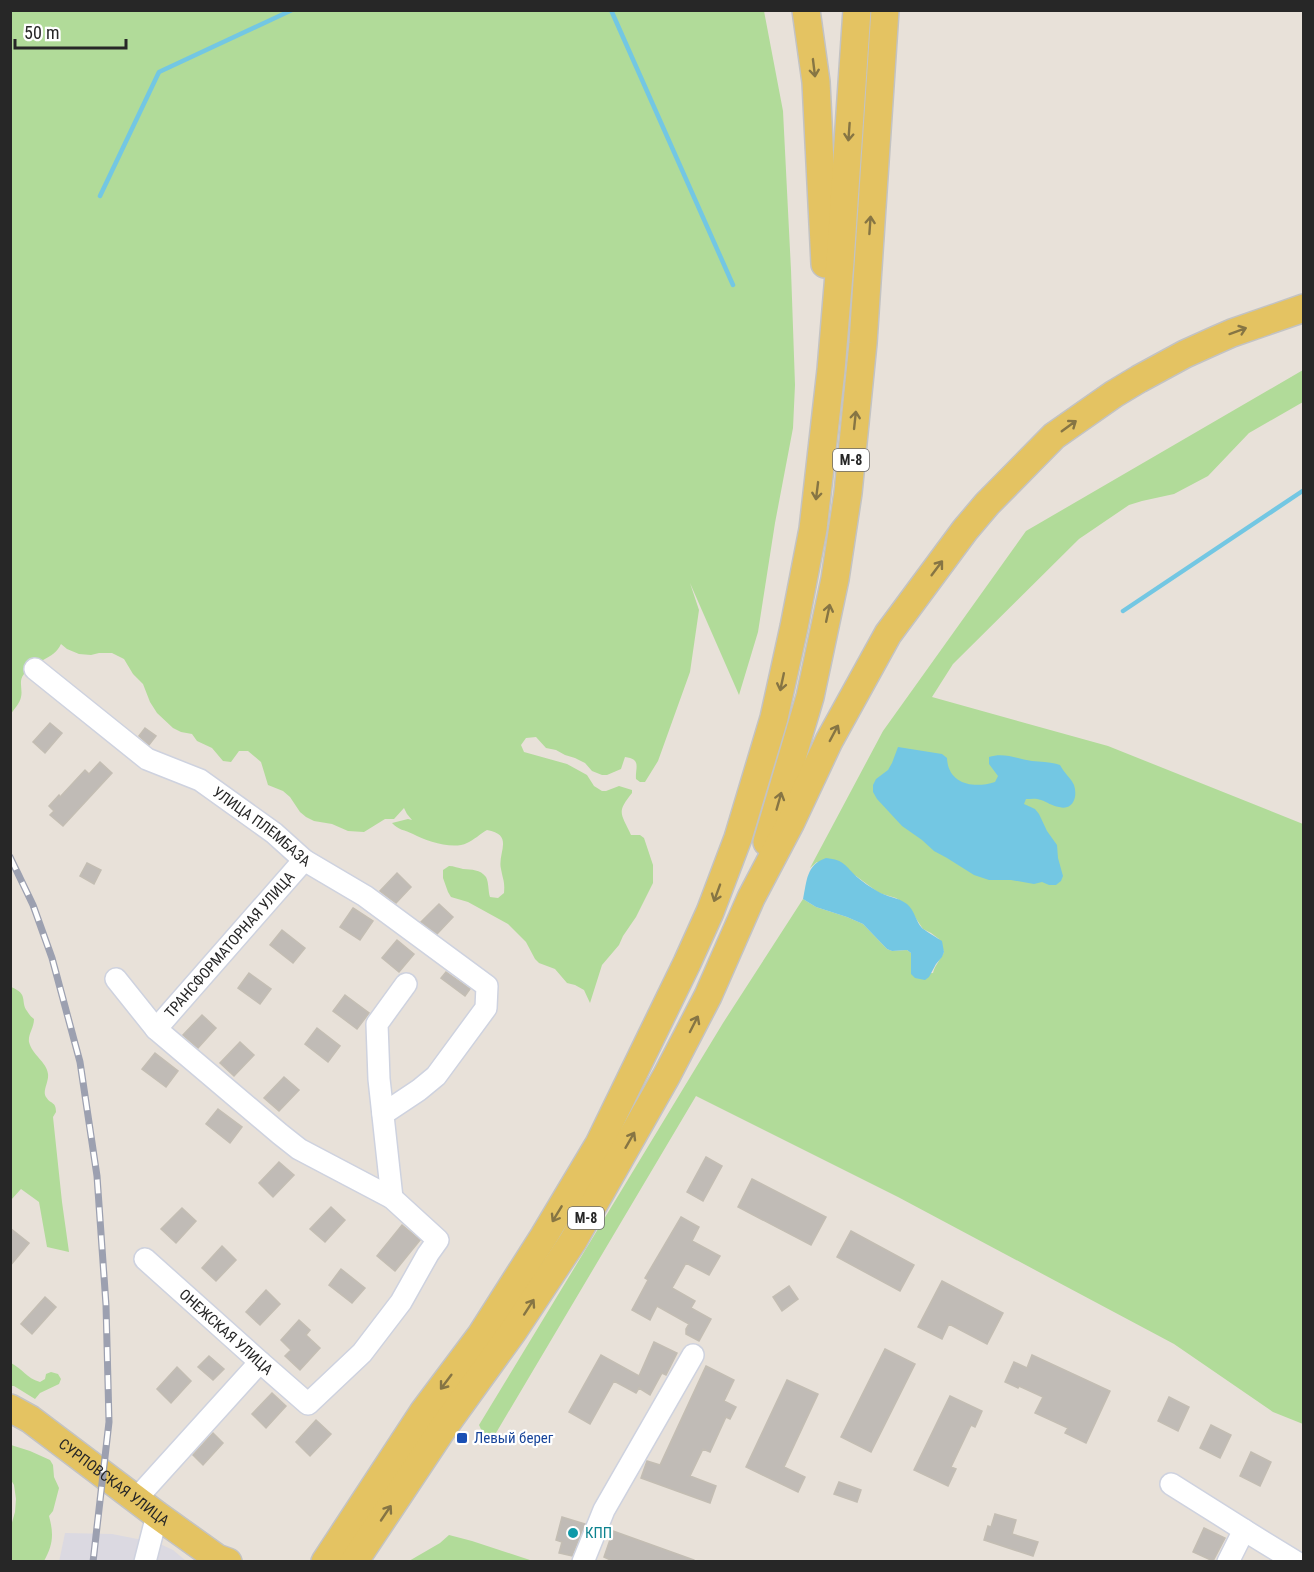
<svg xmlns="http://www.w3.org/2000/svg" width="1314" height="1572" font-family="'Roboto Condensed',sans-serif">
  <rect width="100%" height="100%" fill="#e8e1d9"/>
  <!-- industrial -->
  <path fill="#dbd9e1" d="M65 1533 112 1534 158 1543 173 1550 186 1561 59 1562Z"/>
  <!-- green -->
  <path fill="#b1db99" d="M11 11H764L783 111 791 270 795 385 793 428 775 523 758 632 739 695 690 583 699 610 690 672 658 761 645 782H640L636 779C635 768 642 759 625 757L621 769 607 775H602L592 771 585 763 575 758 565 755 556 750 546 748 536 737 526 738 521 745 524 752 567 764 587 775 594 786 602 791H606L619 786 632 790V793C616 813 621 813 631 835H640L644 838 653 865V883L636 917 623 936 619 945 602 965 590 1003 584 990 575 985 567 983 555 969 539 963 535 959 526 942 508 924 468 902 451 897 448 892 443 878V870L449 866C454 866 458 868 463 869 472 870 480 869 486 877 489 883 488 891 490 897L498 898 504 893C505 881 503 880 501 869 497 853 515 835 487 830 480 834 474 840 467 843 453 850 426 841 413 834 405 830 398 830 392 823L408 819 412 820 407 814 404 808 394 819H385L364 832 348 831 332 824 314 821 306 817 300 812 290 797 283 791 268 785 261 762 248 751H239L231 762 223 761 212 748 197 741 192 734 181 732 173 728 157 713 150 702 143 684 133 674 124 659 112 653H99L91 655 79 654 67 649 61 644C54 660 34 660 24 674 18 681 23 689 21 697 20 703 14 709 11 714Z
    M1303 370V402L1249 433 1208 476 1174 494 1142 501 1129 505 1079 539 953 664 932 697 1108 746 1303 824V1424L1273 1412 1174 1344 898 1197 696 1096 493 1438 487 1442 479 1425 723 1023 803 899 816 907 847 917 863 924 887 949 892 951 907 950 911 953V974L933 973C935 965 941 959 944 952L939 939 931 933 923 929 907 905 896 898 879 893 856 876 817 862 810 868 883 731 1026 531Z
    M11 987C29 994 20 1001 27 1011 29 1014 31 1017 34 1019 34 1028 28 1034 29 1042 32 1055 47 1062 48 1074 49 1082 42 1091 46 1097 51 1105 56 1101 56 1112L53 1117 62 1202 69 1252 47 1247 39 1202 21 1189 11 1200Z
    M11 1363C23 1369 26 1378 40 1382L45 1379 46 1374 51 1372 58 1374 61 1379 59 1384 40 1393 35 1399 14 1386H11Z
    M11 1445 30 1451 50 1460 53 1465 54 1477 59 1488 53 1511 49 1516C54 1534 53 1545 44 1561H11V1526L15 1512 16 1499 14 1485 11 1480Z
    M449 1535 472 1541 533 1561H409L440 1543Z"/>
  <!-- water -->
  <path fill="#73c7e3" d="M898 747 942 754 947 758C948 784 973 789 995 782L998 776 989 764V757C1004 752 1017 759 1032 761 1042 762 1051 762 1060 765 1064 773 1071 778 1074 785 1078 797 1073 811 1059 807 1052 806 1047 802 1041 800 1036 798 1031 799 1026 799L1024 804 1035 809 1039 814 1047 831 1057 845 1058 858 1063 876 1061 881 1056 885H1049L1042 882 1034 884 1011 880H989L974 875 947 858 934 851 922 840 902 826 877 799 873 792V785L876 779 888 770 892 763Z
    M826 858C845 860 845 866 857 877 863 882 870 887 877 891 886 897 898 897 907 904 915 911 916 922 922 928 924 930 939 939 942 941L944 952 942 957 936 964 929 977 925 980 915 978 911 974V953L907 950 892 951 887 949 863 924 847 917 816 907 803 899C807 881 806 865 826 858Z"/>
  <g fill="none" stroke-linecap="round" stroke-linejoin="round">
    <!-- stream -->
    <path stroke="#73c7e3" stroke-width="4.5" d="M611 10 733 285
      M100 196 159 72 292 10
      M1123 611 1304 490"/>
  </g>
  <!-- building -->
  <path fill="#c0bbb6" stroke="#c3bdb3" stroke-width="1.5" d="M50 723 62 733 45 753 33 742Z
    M145 728 156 736 149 745 139 736Z
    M100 762 112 773 63 826 50 815 54 811 49 806 59 795 60 797 85 770 89 774Z
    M87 863 101 870 94 884 80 876Z
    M397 873 411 887 396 903 380 891Z
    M439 904 453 917 437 934 421 922Z
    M353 908 373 921 360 940 340 927Z
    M282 930 305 948 293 963 270 945Z
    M397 940 414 954 399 972 382 958Z
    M446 972 470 989 465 996 441 978Z
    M249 973 271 989 260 1004 238 988Z
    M345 995 369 1013 357 1029 333 1011Z
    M202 1015 216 1028 198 1048 183 1035Z
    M317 1028 340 1046 328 1062 305 1044Z
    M240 1042 254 1055 234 1076 220 1063Z
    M155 1053 178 1071 166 1087 142 1069Z
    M284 1077 299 1090 279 1111 264 1098Z
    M218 1109 242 1127 230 1143 206 1124Z
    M706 1157 722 1166 703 1201 687 1192Z
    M279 1162 294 1175 273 1197 259 1183Z
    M752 1179 826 1217 811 1245 738 1207Z
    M331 1207 345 1220 325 1242 310 1229Z
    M182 1208 196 1221 176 1243 161 1229Z
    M681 1217 699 1227 692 1241 720 1256 709 1275 686 1263 672 1288 695 1301 691 1308 711 1319 699 1341 686 1334V1329L689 1324 657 1306 650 1320 632 1310 648 1280 645 1278Z
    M402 1225 420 1240 395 1271 377 1256Z
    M10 1228 29 1243 10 1266Z
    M851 1231 914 1265 900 1291 837 1257Z
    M222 1246 236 1260 216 1281 202 1268Z
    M341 1269 365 1288 352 1303 329 1285Z
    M942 1281 1003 1313 987 1344 949 1324 942 1339 918 1327Z
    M789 1286 798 1299 782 1311 773 1297Z
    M266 1290 280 1304 260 1325 246 1312Z
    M45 1297 56 1307 32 1334 21 1324Z
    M299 1320 310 1330 306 1335 320 1348 300 1370 285 1356 291 1350 281 1340Z
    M654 1342 677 1353 666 1375 662 1373 650 1395 639 1388 636 1393 614 1381 590 1424 569 1412 601 1355 639 1376Z
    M885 1349 915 1364 871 1452 841 1437Z
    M1032 1355 1110 1391 1086 1443 1065 1433 1068 1428 1035 1413 1043 1397 1019 1386 1018 1388 1005 1382 1014 1362 1027 1368Z
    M209 1356 224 1369 213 1380 198 1367Z
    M706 1366 734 1380 724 1401 736 1407 730 1419 726 1417 710 1452 703 1449 690 1476 716 1486 710 1503 641 1478 647 1461 660 1465Z
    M177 1367 191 1381 171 1403 157 1389Z
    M787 1380 818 1394 784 1467 805 1477 798 1492 746 1467Z
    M272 1393 286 1406 266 1428 252 1414Z
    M950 1396 982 1411 975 1427 971 1425 951 1467 956 1469 948 1486 914 1470Z
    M1169 1397 1189 1407 1178 1431 1158 1421Z
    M316 1420 331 1434 310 1456 296 1442Z
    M1211 1425 1231 1435 1220 1458 1200 1448Z
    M213 1433 223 1443 203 1465 193 1455Z
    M1251 1452 1271 1462 1260 1486 1240 1476Z
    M839 1482 861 1490 857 1502 834 1494Z
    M995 1514 1016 1520 1012 1534 1038 1542 1033 1556 984 1540 988 1526 991 1527Z
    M562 1517 585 1524 572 1556 559 1553 562 1542 556 1540Z
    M1204 1528 1225 1538 1213 1561 1193 1552Z
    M613 1531 694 1560V1562H615L604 1557Z"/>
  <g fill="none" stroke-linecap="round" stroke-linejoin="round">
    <!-- minor casing -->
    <g stroke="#ced2df" stroke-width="24">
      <g id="minor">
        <path id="s1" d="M35 669 147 759 200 780 274 833 304 860 365 896 487 986 486 1008 436 1076 419 1090 383 1114"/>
        <path d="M116 979 156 1029 280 1134 299 1149 392 1198 438 1240 428 1254 401 1302 362 1353 308 1404 260 1362 145 1259"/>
        <path id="s2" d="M156 1029 304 860"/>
        <path d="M392 1198 379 1079 377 1024 406 984"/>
        <path d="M1171 1484 1244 1530"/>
        <path d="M136 1499 260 1362"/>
        <path d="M145 1562 157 1515"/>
        <path d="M583 1562 604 1510 693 1355"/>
        <path d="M1228 1562 1244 1530 1296 1562"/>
      </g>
    </g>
    <!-- major casing -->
    <g stroke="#c3c3c3" stroke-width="30">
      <g id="major">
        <path d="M806 10 816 82 825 264"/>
        <path d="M767 842 810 697 835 579 848 493 863 343 885 10"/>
        <path id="s3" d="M10 1408 30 1419 157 1515 217 1558 228 1562"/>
        <path d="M325 1562 424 1411 481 1335 544 1236 599 1144 687 963 710 912 738 838 774 718 794 627 813 529 831 370 840 262 857 10"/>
        <path d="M354 1562 444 1427 514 1330 573 1241 667 1075 708 996 751 898 791 822 829 741 888 634 965 530 987 504 1054 436 1114 394 1139 379 1185 354 1216 340 1232 333 1304 308"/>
      </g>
    </g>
    <!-- minor -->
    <use href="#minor" stroke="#fff" stroke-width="21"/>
    <!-- major -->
    <use href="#major" stroke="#e4c362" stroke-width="27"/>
    <!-- rail casing -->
    <g stroke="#9ca0b0" stroke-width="7">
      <path id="rail" d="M10 857 33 905 52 958 80 1062 97 1176 106 1305 109 1422 93 1562"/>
    </g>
    <!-- rail -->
    <use href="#rail" stroke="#fff" stroke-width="4.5" stroke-dasharray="14" stroke-linecap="butt"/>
  </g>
  <!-- one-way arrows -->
  <defs><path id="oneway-shaft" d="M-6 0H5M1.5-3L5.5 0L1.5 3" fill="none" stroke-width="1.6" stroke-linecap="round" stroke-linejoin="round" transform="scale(1.5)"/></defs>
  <g stroke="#867544">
    <use href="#oneway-shaft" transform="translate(814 68) rotate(83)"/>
    <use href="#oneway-shaft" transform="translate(849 132) rotate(94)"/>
    <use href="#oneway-shaft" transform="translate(870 225) rotate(-86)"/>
    <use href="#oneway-shaft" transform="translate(1238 331) rotate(-20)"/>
    <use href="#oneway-shaft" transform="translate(855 420) rotate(-84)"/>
    <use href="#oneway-shaft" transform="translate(1069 426) rotate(-36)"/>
    <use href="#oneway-shaft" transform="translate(817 491) rotate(97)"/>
    <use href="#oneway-shaft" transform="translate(937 568) rotate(-53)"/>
    <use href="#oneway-shaft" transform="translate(828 613) rotate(-78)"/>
    <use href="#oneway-shaft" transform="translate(782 682) rotate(102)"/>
    <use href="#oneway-shaft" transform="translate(834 733) rotate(-62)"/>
    <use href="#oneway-shaft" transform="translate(779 801) rotate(-74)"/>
    <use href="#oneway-shaft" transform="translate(717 893) rotate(110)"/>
    <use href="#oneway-shaft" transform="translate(694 1024) rotate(-63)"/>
    <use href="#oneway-shaft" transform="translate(630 1140) rotate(-60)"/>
    <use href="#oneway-shaft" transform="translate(557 1214) rotate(121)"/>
    <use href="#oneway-shaft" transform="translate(529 1307) rotate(-57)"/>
    <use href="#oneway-shaft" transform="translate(446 1382) rotate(127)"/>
    <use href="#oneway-shaft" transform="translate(386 1513) rotate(-56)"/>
  </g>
  <!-- markers -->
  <rect fill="#1a4fb4" stroke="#fff" stroke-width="2" x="456" y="1432" width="12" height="12" rx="3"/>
  <circle fill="#0f9aa8" stroke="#fff" stroke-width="2" cx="573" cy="1533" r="6"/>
  <g text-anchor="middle" stroke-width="4.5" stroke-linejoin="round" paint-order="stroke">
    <!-- shield labels -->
    <g fill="#fff" stroke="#686868" stroke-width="1.5">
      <rect x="833" y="449" width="36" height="22" rx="4.5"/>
      <rect x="568" y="1207" width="36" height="22" rx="4.5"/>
    </g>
    <g font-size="14" font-weight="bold" fill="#272727">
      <text x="851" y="465">М-8</text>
      <text x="586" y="1223">М-8</text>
    </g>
    <!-- street labels -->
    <g font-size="15" fill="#272727" stroke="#fff">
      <text dy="5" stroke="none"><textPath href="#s1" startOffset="278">УЛИЦА ПЛЕМБАЗА</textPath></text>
      <text dy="5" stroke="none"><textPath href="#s2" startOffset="112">ТРАНСФОРМАТОРНАЯ УЛИЦА</textPath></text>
      <text transform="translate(226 1332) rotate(42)" y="5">ОНЕЖСКАЯ УЛИЦА</text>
      <text dy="5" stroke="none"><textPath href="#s3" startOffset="128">СУРПОВСКАЯ УЛИЦА</textPath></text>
    </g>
    <!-- transit labels -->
    <g font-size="15" fill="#164399" stroke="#fff" text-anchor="start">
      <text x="474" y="1443">Левый берег</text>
    </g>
    <!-- culture labels -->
    <g font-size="15" fill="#0d838f" stroke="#fff" text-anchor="start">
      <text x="585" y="1538">КПП</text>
    </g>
  </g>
  <!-- border -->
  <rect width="1314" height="1572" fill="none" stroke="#272727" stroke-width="24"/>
  <!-- scale -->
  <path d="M15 39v9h111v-9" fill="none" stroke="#272727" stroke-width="3"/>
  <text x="24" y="39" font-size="18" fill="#272727" stroke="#ffffff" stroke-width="4.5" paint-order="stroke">50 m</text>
</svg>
